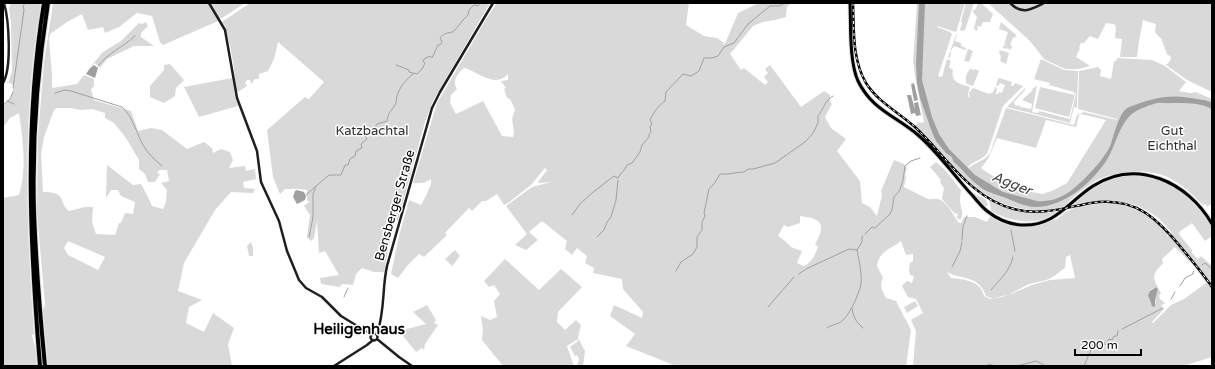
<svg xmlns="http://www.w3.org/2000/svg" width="1215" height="369" font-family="'Varela Round',sans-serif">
  <rect width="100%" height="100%" fill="#fff"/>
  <!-- green -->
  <path fill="#d9d9d9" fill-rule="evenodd" d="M11 3H41C22 112 26 224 34 334L32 335 36 351 37 366H3V198L19 195C27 169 23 140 19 113L10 118 3 127V105C12 99 13 96 13 85L6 81H9L12 71 11 22 9 8Z
    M53 3H208L218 21 163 45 160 42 152 16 137 13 119 27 105 33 103 27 88 30 82 14 67 22 50 34 49 39 52 74V88L77 84 84 75 94 79V86L91 90 94 100 131 111 138 131 151 128 162 130 187 149 204 142 212 148 213 153 221 149 230 152 233 160 229 168 245 166 246 171 255 169 256 179 243 182 244 188 255 189 253 193 231 192 215 210 184 263 178 291 202 300 189 307 186 323 204 332 213 313 234 328 228 344 232 366H48L43 310 45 304 37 213 38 136 44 63ZM57 108H70L81 110 92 109 105 113V118L114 123 126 138 139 160V169L145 174 148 182H155L160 174 157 173 159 170H167L169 181 161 183 167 190 166 202 163 209 152 206 148 197 141 184 133 185 107 165 106 198 111 190H118L121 196 135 202 133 214 125 213 121 223H119L115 235 96 234 92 222 93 207H85L69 211C57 201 68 192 43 192L41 154 44 137 54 110ZM68 241 105 257 98 270 68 255 64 248Z
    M211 3H245L222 18H219Z
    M250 3H490L433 101 425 122 398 220 394 219 384 272H374L362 268 356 274 353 285 343 284 339 287 321 284 320 278 339 275 325 251 319 253 317 221 314 238 311 241 307 237 310 215 304 206 310 201H307V190L301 189H285L280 194 273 177 267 130 305 97 309 99 324 82 278 42 274 59 268 71 259 74V79H255L251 84 250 80H247L245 83 247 86 236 93C235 71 232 49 225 28L226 27 222 22Z
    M497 3H689L686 25 704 36 717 38 725 44 738 13 759 3H791L787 7 786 17 775 20 763 22 753 26 730 54 741 70 744 68 765 85 768 82 764 77 768 73 765 69 770 65 801 107 824 91 830 95V101L832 104 825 117 831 128 846 139 837 151 860 181 862 203 870 207 877 216 882 195 881 191 894 160 904 164 907 168 905 174 906 177 904 187 928 199C932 200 934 198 938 199 948 202 953 216 959 223H961L964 217H975L987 222 990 216C1012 229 1031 230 1054 219L1056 220C1060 217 1064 213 1068 211 1074 207 1083 206 1089 205 1123 199 1144 210 1167 232V237L1172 233C1146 198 1110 197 1071 206 1096 181 1128 167 1163 182 1172 185 1181 189 1187 195 1189 198 1191 201 1193 203 1204 215 1212 218 1212 236L1205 241 1192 223 1185 228 1180 231 1179 234 1192 250V253L1198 259 1201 256 1212 266V357L1183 366H913L916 331 911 320 923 313 916 299 908 297 902 286 907 281 912 283 914 276 910 275 909 270 910 263 913 261V254L906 255 901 241C891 249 879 251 877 266L883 278C879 286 882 290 886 298L896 301 911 330 906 366H676L626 346 635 334 610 316 614 305 642 318 643 312 623 289 622 279 593 273 594 268 585 263 587 256 577 248 572 255 565 249 567 241 542 221 529 232 538 240 526 250 515 245 527 234 506 206 532 187 551 182 539 183 538 182 547 170 545 168 531 185 508 203 504 205 497 194 486 201H482L472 211 469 208 445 233 447 235 424 257 419 254 407 266 398 278 391 274 399 236 409 200 421 205 426 196 431 184V179C425 183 421 184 413 183L437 103 488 16ZM464 68C477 71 495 89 508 74V80L501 81 506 88 504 89 507 98 510 99 515 109 512 119 514 132 513 137 502 136 483 101 456 114 450 103 451 95 457 89C452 81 457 74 464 68ZM800 216C805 217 812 217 816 220 826 224 819 238 815 244L818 247C815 255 812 262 804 266L797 263 802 251 791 247 784 240 778 236 784 225 788 227 800 223ZM1175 247 1194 266 1206 283 1184 299 1171 305 1153 323 1152 322 1164 309 1161 306 1165 303 1160 299 1159 296 1161 293C1153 278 1150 277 1163 263L1162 259ZM1070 255 1075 278 1050 280 1032 285 1011 294 990 299 984 296C981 281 964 279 951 278L947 272C962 280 979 275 986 296 999 303 1016 290 1027 285 1034 282 1042 282 1049 279 1054 277 1060 271 1065 268L1066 257ZM1157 287 1158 289 1155 300 1156 303 1151 304C1149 297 1146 289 1157 287Z
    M917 3H965L956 32 937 26V27L950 32 952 34 938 76 942 77 947 59 951 61 949 67 953 70C950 83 961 84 970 87L968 94 969 98 970 97 969 93 973 88 989 94 993 92 995 87 997 88 996 94H998L999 92 1002 93 1005 85 1000 83 998 86 996 85 998 79 999 78 1012 82 1011 85 1013 86 1015 83 1023 86 1003 106 987 154C981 160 974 161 968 167L969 168C976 162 984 161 990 153L1006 108 1074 125 1077 115 1084 112 1117 120V119L1078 109 1079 71 1098 67 1101 70 1100 76 1111 79 1114 61H1116L1117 58 1152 60 1165 66 1186 82 1179 91 1190 93 1196 92 1212 99V206L1211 204 1207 207 1206 204 1203 205C1194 196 1185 187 1173 180 1153 167 1112 170 1092 183 1084 188 1077 194 1070 200 1068 202 1065 207 1062 208 1046 215 1018 209 1002 203 970 191 939 151 915 126L918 122 921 123 924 122 916 82 913 62ZM1081 114 1106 120 1067 183 1054 190 1043 194 1031 192 1011 185 1005 180H1000L988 173 981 168 988 159 997 138 1036 148 1046 120 1076 127 1079 115Z
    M966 3H974L965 30 962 31 960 30 962 23 961 21Z
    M978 3H981L993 14 990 22H983L981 27 977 26 978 29 976 31 974 28 977 17 973 12V10H975Z
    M988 3H1008C1024 17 1029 11 1046 3H1212V92L1187 80 1166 65 1170 61 1171 57 1167 54 1161 38 1159 37 1155 32 1156 24 1143 20 1139 41 1137 57H1120L1122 39 1115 38 1116 27 1114 24 1106 23 1098 39 1090 36 1084 43H1081L1079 47 1080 48 1076 57 1090 66 1079 69H1065L1050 62 1044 59 1030 41Z
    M1011 3H1042C1028 9 1025 13 1011 3Z
    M146 22 148 26 141 33V37L154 46H134L107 59 100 68 95 63 91 66 103 52 121 41 139 23 142 24Z
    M1001 22 1016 35 1015 38 1013 37 1010 45 1012 46V48L1009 50 1008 47 1007 49 1003 48V46L1008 45 1011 37 1008 45H1004L1008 32 999 29Z
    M956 35H957L955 41 961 43V46L966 48V49L965 50 954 46 950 52H951L950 58 948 57Z
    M968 49 973 51 969 62 964 61Z
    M1000 50 1009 53 1006 64 1000 61 1001 56 999 53Z
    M1041 59 1064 70 1078 71 1077 108 1074 107 1070 123 1007 107 1025 88V90L1014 102 1015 105 1017 106 1019 105 1020 107 1031 109 1032 104 1022 100 1033 90 1032 89 1037 86 1032 112 1038 113 1039 111 1070 119 1076 94 1074 93V92L1049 85 1050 83 1042 81V80L1041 81 1034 79Z
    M170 64 184 80 176 88 175 96 164 103 150 97V86L164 70V65Z
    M971 68 972 70H974L975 69 979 71 973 86 967 84C964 77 967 73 971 68Z
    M232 78 235 97 238 106 199 117 184 87Z
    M1040 87 1075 95 1069 117 1035 108Z
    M936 162 945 170 961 190C961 193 960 196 960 200 960 208 965 213 960 220L956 217 958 216 957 213 955 214 942 199 944 188 940 182 941 180 930 167Z
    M971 192 985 199 988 204 987 206H984Z
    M989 200C1005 208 1022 213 1039 213 1045 213 1053 212 1058 212 1036 226 1015 223 993 212L991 210Z
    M251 242 253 247V256H249L247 246Z
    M455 250 460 256 452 266 445 259Z
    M505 259 539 290 561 269 582 287 558 312 557 322 565 330 576 320 581 325 578 338 585 351 583 366H577L579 359 577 355 575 356 570 347 578 341V339L567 346 574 366H503L482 340 483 330 481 316 490 320 497 317 494 301 500 294 494 285 489 287 484 281Z
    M915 301 918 306 907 313 904 307Z
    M427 305 436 320 434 323 438 325 425 344 424 350 422 348 416 352 399 331 426 324 413 312Z"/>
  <!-- water -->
  <path fill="#a0a0a0" d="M919 3H925L922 80 932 117 939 134 949 149 975 175 1003 192 1037 201C1048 202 1059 199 1069 192 1082 183 1105 159 1111 144 1114 134 1119 114 1127 108 1152 98 1170 93 1197 99 1203 100 1207 100 1212 103V109C1199 102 1184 103 1170 103 1166 104 1162 102 1158 103 1154 103 1137 110 1133 113 1120 123 1116 144 1108 158 1093 182 1065 207 1035 207 1025 206 1015 202 1006 198 998 195 990 193 983 189 971 181 963 170 953 161L952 157 946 153 936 141 932 132 920 98 917 83 916 63Z
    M94 65 98 68 95 78 86 74 90 68Z
    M914 83 918 100 914 101 911 84Z
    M907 95H911L915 110 914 103 918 102 921 115 916 116 915 113 911 114Z
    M297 190 304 192 306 196 305 200 297 204 293 197 295 191Z
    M1156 287 1158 289 1155 300V306L1154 307 1152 306 1148 295 1150 291Z"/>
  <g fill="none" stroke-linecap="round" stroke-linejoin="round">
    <!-- stream -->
    <path stroke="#a0a0a0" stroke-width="1" d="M396 65 409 70V72L413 73
      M98 66C108 53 123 47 135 36
      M13 88 24 10 23 6 26 3
      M55 93 65 90 71 91 122 107C133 117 136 132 143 145 148 154 155 160 162 166
      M7 101 14 104
      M3 105 10 99 13 92
      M306 195 315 187
      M572 215 580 204 592 193 614 176 618 178C620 173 625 171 627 165L632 163 640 152 642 145 649 137V134L651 132 650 126 652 124 650 120C654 112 658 106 665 101L666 92 683 74 691 76 699 71 704 58H712L718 56 724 47 734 43 748 24 770 6H779L785 3
      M1011 230 1015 251
      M865 234 872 227 875 228 890 214 892 210 894 197 900 190 903 180 905 166 911 161 920 158
      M309 237 313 217V194L315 189V187L329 175H341L345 165H348L350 159 355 156 356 151 362 148 361 144 367 139 364 134 367 132 371 134 377 124 387 121C388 113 391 111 395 105 397 102 396 99 397 96 400 86 406 80 414 73L417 74 422 69 425 63 423 61 424 59 430 56 432 58 438 45H440L442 42 440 38C444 33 447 33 453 32 459 26 462 20 468 15L469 10 474 5 478 6 480 3
      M597 237 604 230 607 222 611 217 616 200 618 180
      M962 240 963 226 967 216
      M1202 265 1205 263 1212 269
      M952 267 960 251 962 242
      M676 271 681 262 693 254 697 247V237L702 230V222L705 216 704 213 709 189 714 184 720 174C728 175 736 172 744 172L748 169H753L775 163 805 142 813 133 818 123V116C824 109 824 101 833 96
      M799 274 806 269 849 249 857 250
      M1180 286 1185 278 1193 274V272L1194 271
      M991 290C1000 279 1010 271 1013 257
      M344 297 348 288
      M1171 299 1175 292
      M768 307 794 277
      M852 308C853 317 856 322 863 328
      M827 328C832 324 838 325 843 320 850 314 859 294 861 284 862 273 859 261 857 250L862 242V237L863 236
      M1122 329 1163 308
      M988 364 996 366
      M1017 366 1036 361 1046 366
      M1084 366 1093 345 1097 347V343L1102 344 1104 342 1105 345 1109 339 1112 340 1114 336H1117L1118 331"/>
    <!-- primary casing -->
    <g stroke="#dbdbdb" stroke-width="5">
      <path id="primary" d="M850 3C851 25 849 61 858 81 872 110 896 116 918 135 938 152 955 177 973 196 977 201 982 207 987 211 997 219 1008 224 1021 225 1055 227 1068 202 1093 186 1137 158 1188 182 1212 224"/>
    </g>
    <!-- highway casing -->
    <g stroke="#dbdbdb" stroke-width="6">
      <path id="highway" d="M40 366C30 245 24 124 44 3
        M45 366C40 315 36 263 34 212 32 142 37 72 48 3"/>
    </g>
    <!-- secondary -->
    <path stroke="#1f1f1f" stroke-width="2.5" d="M209 3 225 30 237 98 257 151 261 182 279 221 287 251 299 280 306 288 322 297 341 316 372 335
      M1010 3C1022 15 1030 10 1044 3
      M3 83C12 68 9 20 4 3
      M370.5 337a3.5 3.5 0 1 1 7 0a3.5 3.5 0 1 1-7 0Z
      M377 334C385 312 382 288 387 266L432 108 440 92 493 3
      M377 339 399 357 412 366
      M334 366 367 345 373 340"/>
    <!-- primary -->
    <use href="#primary" stroke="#000" stroke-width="3"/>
    <!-- highway -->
    <use href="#highway" stroke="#000" stroke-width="4"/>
    <!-- rail casing -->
    <g stroke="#000" stroke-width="2.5">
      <path id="rail" d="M853 3C854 29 852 59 866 83 878 102 898 112 915 127 946 156 970 198 1014 209 1041 216 1064 208 1091 203 1136 196 1158 219 1184 251 1194 263 1204 275 1212 287"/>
    </g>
    <!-- rail -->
    <use href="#rail" stroke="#fff" stroke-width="1" stroke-dasharray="3" stroke-linecap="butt"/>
  </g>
  <g text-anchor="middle" stroke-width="3" stroke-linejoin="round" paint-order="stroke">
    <!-- park labels -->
    <g font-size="13" fill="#303030" stroke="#fff">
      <text x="372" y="135">Katzbachtal</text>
      <text x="1172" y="135">Gut<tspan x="1172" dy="15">Eichthal</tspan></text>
    </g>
    <!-- street labels -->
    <g font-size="13" fill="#000" stroke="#fff">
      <text transform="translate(394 205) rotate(-74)" y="5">Bensberger Straße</text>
    </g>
    <!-- water labels -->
    <g font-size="14" font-style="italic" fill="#414141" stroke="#fff">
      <text transform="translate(1012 183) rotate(22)" y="5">Agger</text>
    </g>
    <!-- quarter labels -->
    <g font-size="15" font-weight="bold" fill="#000" stroke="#fff">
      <text x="359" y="334">Heiligenhaus</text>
    </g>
  </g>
  <!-- border -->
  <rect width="1215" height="369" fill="none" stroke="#000000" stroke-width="8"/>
  <!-- scale -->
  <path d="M1075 349v6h66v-6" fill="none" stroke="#000000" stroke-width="2"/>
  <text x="1081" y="349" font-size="12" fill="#000000" stroke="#ffffff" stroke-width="3" paint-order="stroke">200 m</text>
</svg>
